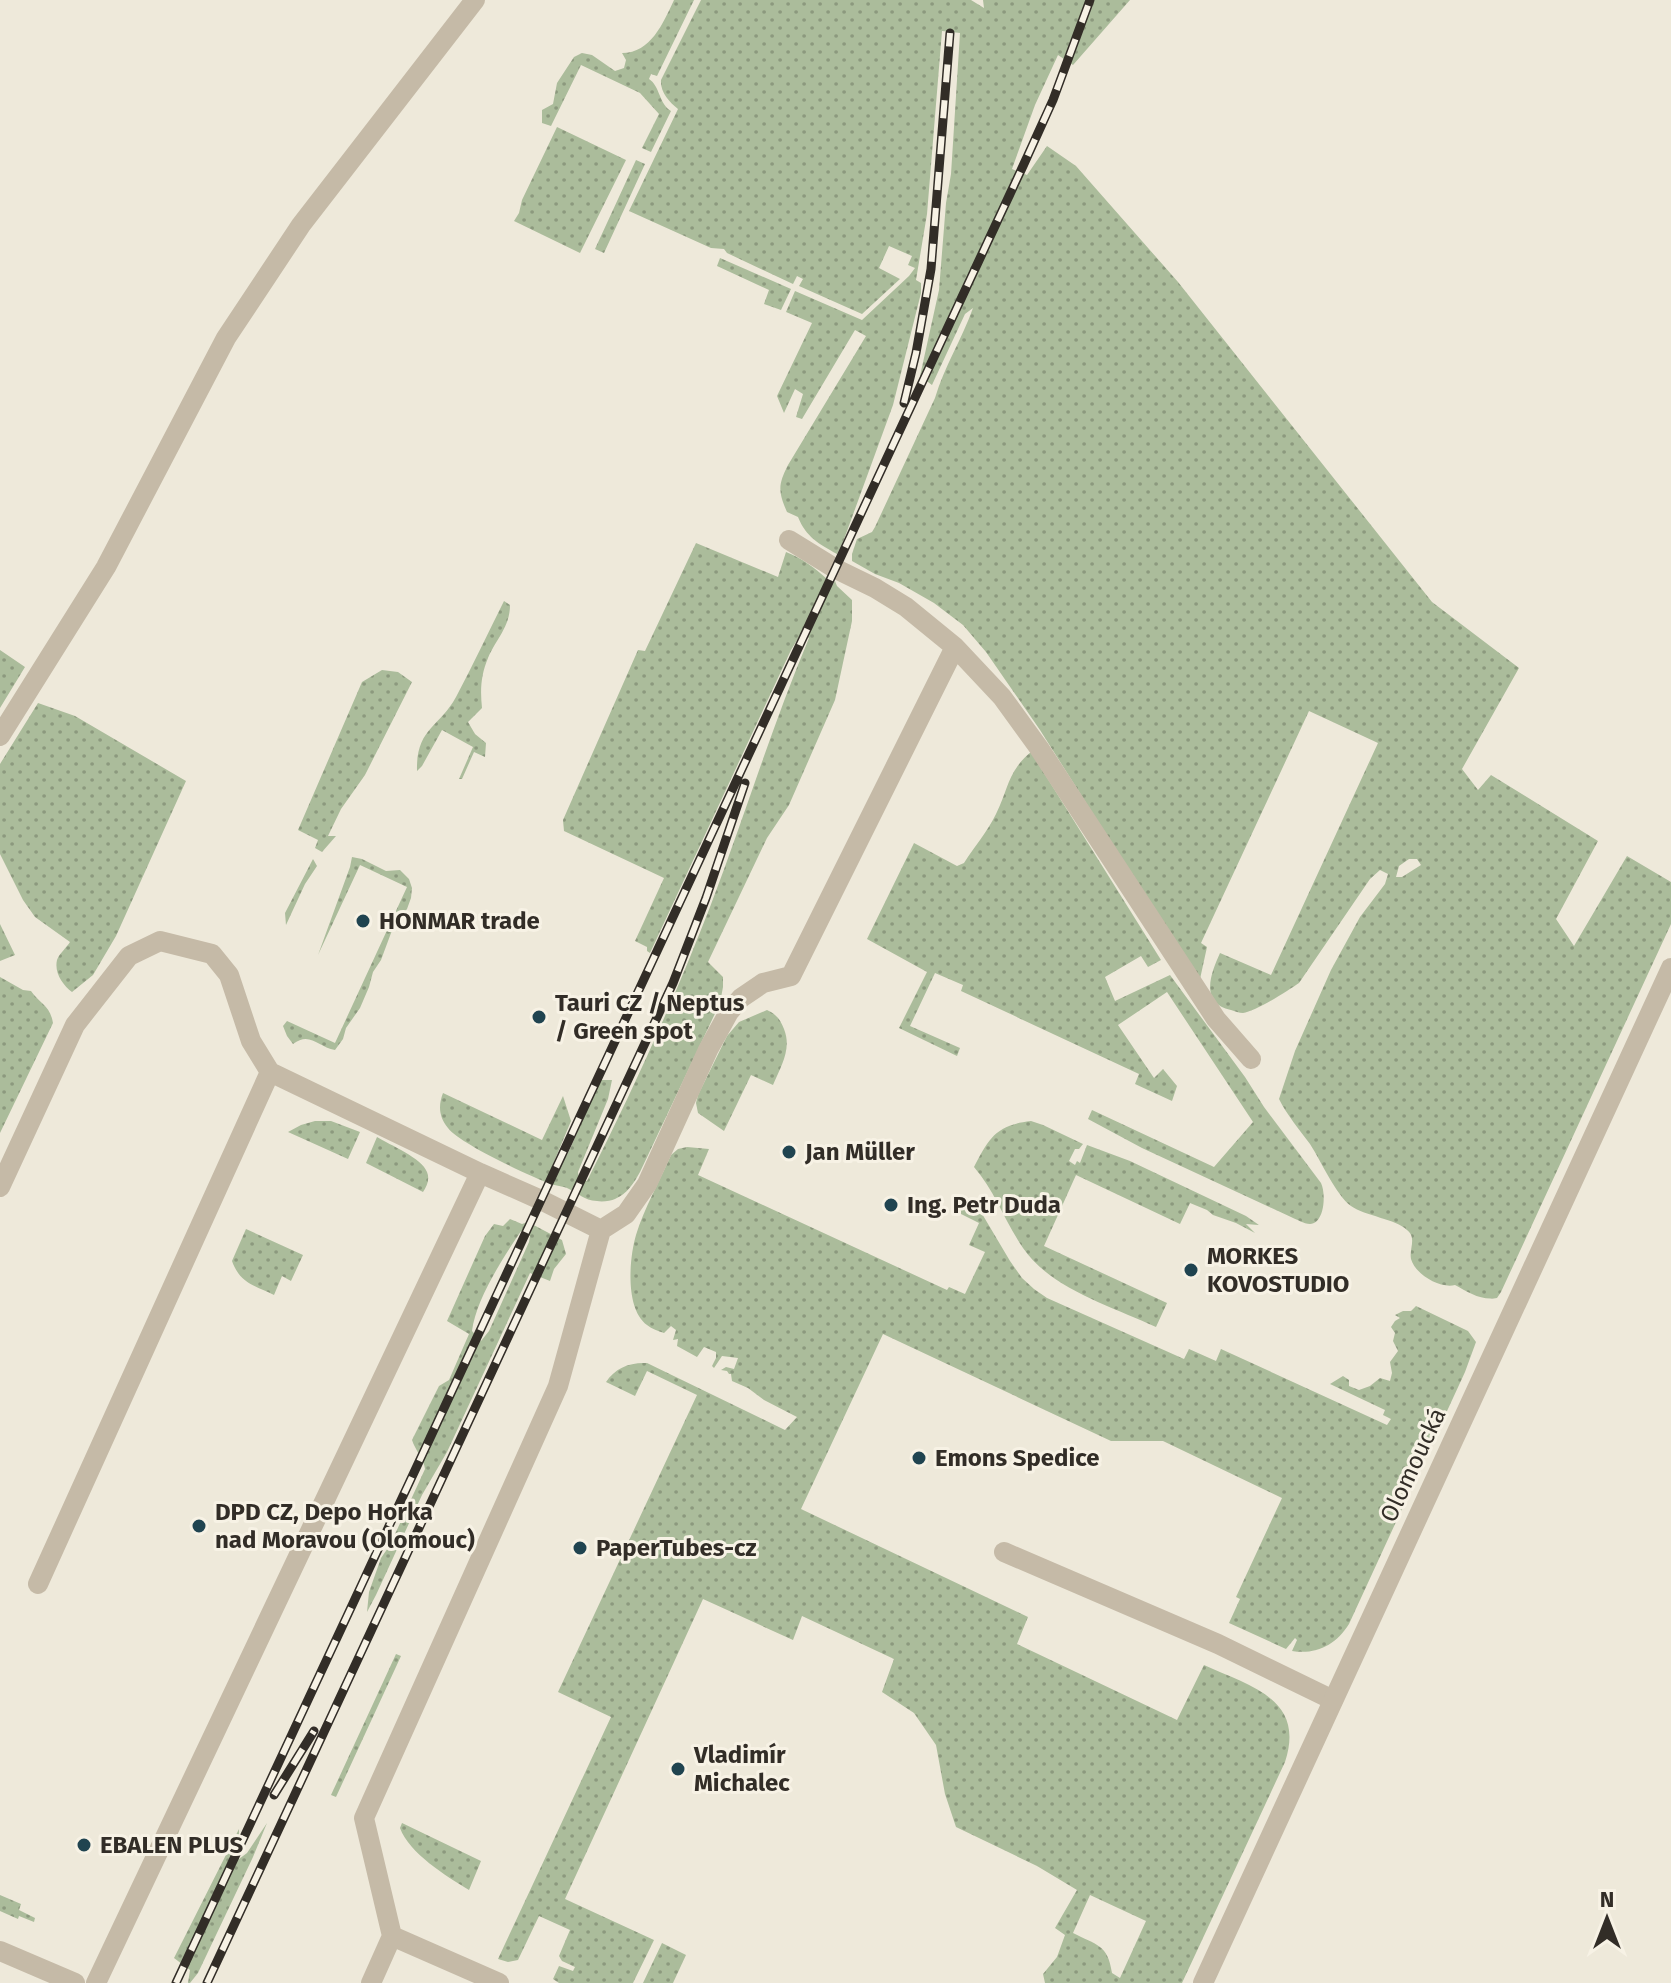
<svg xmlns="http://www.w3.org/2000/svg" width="1671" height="1983" font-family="'Fira Sans',sans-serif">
  <defs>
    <pattern id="grass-dots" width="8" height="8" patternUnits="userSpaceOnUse" patternTransform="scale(2)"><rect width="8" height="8" fill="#abbc9b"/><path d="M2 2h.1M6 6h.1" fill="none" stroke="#8c997e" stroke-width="1.8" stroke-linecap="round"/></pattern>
  </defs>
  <rect width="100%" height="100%" fill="#eee9da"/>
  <!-- grass -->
  <path fill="url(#grass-dots)" fill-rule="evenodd" d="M674 0H694L657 76 651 74 649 79C660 86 659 104 671 111L651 152 642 148 659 114 640 93 581 65 551 126 542 123V110L553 104 557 83 574 57 582 53 592 55 615 71 624 68 626 60 622 53C651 53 663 23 674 0Z
    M701 0H971L984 8 983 0H1130L1073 65 1058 55 1035 105 1012 169 1027 175 1047 146 1076 166 1178 282 1432 602 1519 668 1462 769 1478 790 1491 775 1598 841 1556 919 1574 946 1627 856 1671 882V924L1501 1292 1497 1298C1481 1301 1468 1292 1455 1285 1440 1289 1415 1274 1411 1259 1409 1248 1417 1238 1407 1230 1396 1219 1365 1216 1351 1206 1336 1195 1321 1161 1310 1144 1299 1129 1287 1115 1279 1099L1295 1051 1331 970 1360 917 1385 884 1388 874 1380 870 1370 879 1299 983C1289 990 1255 1012 1243 1013 1239 1013 1235 1011 1231 1010 1199 1003 1211 973 1220 953L1271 975 1378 743 1309 711 1201 943 1207 947 1200 979 1148 901 1040 730 986 652 963 625 934 603 899 583 875 574 852 561V554L857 539 872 532 875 527 935 398C944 367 962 339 973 308L965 314 932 385 920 376 939 290 946 203 951 174 960 33 942 31 927 214 916 280 921 283V293L893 405 843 542 837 554C819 544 806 537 798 517L787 512C778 491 778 485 788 465L866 336 855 330 802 419 796 417 803 394 795 389 784 413 777 396 812 323 786 312 795 291 862 320 909 276 915 268 908 265 912 256 889 246 879 268 900 279 862 314 799 286 803 279 797 276 793 284 727 253 724 249 711 248 629 211 678 109C669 102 660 92 661 80ZM1409 859H1417L1421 865 1402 877H1396L1399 866Z
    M557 127 626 160 580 253 514 221 519 213 522 200Z
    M636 160 645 164 604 253 595 249Z
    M720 258 791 289 781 310 764 304 769 290 717 266Z
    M696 543 778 577 786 552C802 558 815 568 827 579L825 585 831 587 835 581 837 586 852 600V621L835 700 789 805 767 838 708 962 723 977V987L720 1003 640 1172C634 1183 627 1194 615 1199 611 1201 602 1202 597 1201 583 1200 580 1194 569 1189 564 1186 557 1186 551 1184 530 1176 460 1144 448 1128 439 1117 438 1106 443 1093L542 1140 563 1096 571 1121 549 1174 554 1179 570 1149 600 1080H612L608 1099 578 1172 579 1179 587 1181C632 1092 674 1000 710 907 744 818 772 726 809 638L800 635 791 650 650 953 647 951V947L635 941 664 878 564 831 563 820 638 650 645 651Z
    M504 601 510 605C510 627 496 639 488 658 481 675 480 689 482 708L468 722 475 734 486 743 485 757 474 752 462 779H459L473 747 442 730 422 766 417 771C416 728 439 728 456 697 473 665 488 633 504 601Z
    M0 650 25 667 0 708Z
    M382 670 398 672 412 682 365 775 341 809 328 836H336L322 852 315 848 318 840 298 830 362 682Z
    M38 703 75 716 186 781 116 936 93 975 72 992C63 985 54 973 57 960 59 954 67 947 70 942L35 917 23 900 0 854V764Z
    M1031 752 1161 960 1148 967 1141 956 1105 977 1115 1001 1170 975 1245 1077 1264 1107 1321 1183C1326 1193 1325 1223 1310 1224 1304 1224 1296 1219 1291 1217L1142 1148 1088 1119 1092 1110 1214 1167 1253 1122 1167 992 1118 1025 1154 1078 1163 1069 1177 1086 1172 1101 1135 1084 1139 1074 961 991 963 985 935 973 910 1026 960 1048 957 1056 899 1028 927 972 867 939 914 843 957 866 964 863C974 847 988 831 996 814 1009 788 1007 772 1031 752Z
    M352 857 362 859 386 871 400 870 409 879 412 888 411 898 407 909 394 925 381 960 373 972 369 987 360 1008 346 1028 343 1039 335 1050C318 1047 310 1031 293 1044L287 1036 283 1026 287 1021 335 1043 407 887 360 865 318 955 350 867Z
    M313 859 317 866 305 884 286 925 285 913Z
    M0 924 15 955 0 961Z
    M0 977 23 990 31 991C40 1004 50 1005 53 1023L0 1133Z
    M767 1010C776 1014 780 1019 784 1029 792 1049 781 1066 773 1085L751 1075 724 1131 698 1113 696 1103 698 1095 727 1036 739 1022Z
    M315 1121H331L360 1132 348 1159 288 1132 301 1125Z
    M1031 1121 1043 1125 1083 1144 1079 1149H1075L1069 1161 1075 1165 1077 1161 1080 1163 1087 1145 1130 1161 1246 1216 1259 1225 1246 1224 1255 1233 1236 1223 1213 1215 1207 1210 1190 1203 1180 1224 1076 1175 1044 1246 1167 1303 1156 1327C1111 1306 1051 1289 1023 1248 1005 1222 995 1191 974 1167 989 1138 996 1125 1031 1121Z
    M377 1137C390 1145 422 1158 427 1172 430 1179 427 1186 423 1192L366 1163Z
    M687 1147 709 1149 698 1175 947 1290 949 1287 965 1294 985 1252 969 1245 979 1223 957 1212 965 1197 978 1207 1010 1261 1022 1278 1034 1289 1047 1298 1184 1359 1189 1349 1216 1361 1221 1349 1387 1425 1391 1419 1383 1415 1385 1410 1330 1384 1343 1376 1349 1380V1386L1359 1390 1370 1386 1380 1378 1390 1381 1392 1373 1390 1362 1398 1351 1393 1341 1395 1333 1391 1327 1395 1321 1400 1318 1395 1315 1403 1311H1411L1416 1306 1468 1331 1476 1342 1465 1372 1349 1624C1336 1645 1316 1655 1292 1651L1297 1640 1295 1638 1286 1649 1229 1623 1240 1599 1236 1597 1282 1498 1163 1441H1111L883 1334 801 1509 1028 1617 1017 1644 1177 1720 1204 1665C1249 1686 1306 1698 1285 1762L1182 1983H1045L1043 1974 1057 1957 1065 1935 1055 1928 1077 1890 1037 1866 956 1827 945 1794 936 1745 914 1713 882 1692 894 1659 802 1616 793 1640 703 1599 565 1899 654 1940 633 1983H559L553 1979 559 1966 573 1971 575 1967 562 1961 559 1956 570 1930 539 1916 518 1960 508 1962 498 1959 611 1717 558 1692 697 1395 647 1371 635 1396 606 1382C615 1368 630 1362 647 1363L785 1430 797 1417 764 1400 748 1388 732 1381 731 1374H729L727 1371 721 1370 726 1367 734 1369 738 1358 722 1356 714 1368 712 1366 716 1358V1352L704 1347 697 1357 677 1346 678 1339 673 1340 676 1330 671 1326 664 1333C658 1331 652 1329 647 1325 625 1309 629 1259 636 1235 644 1209 660 1180 671 1155L678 1149ZM1090 1895 1146 1921 1120 1978 1112 1973C1108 1944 1096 1945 1073 1933Z
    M510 1219 522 1224 528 1222 562 1240 566 1254 554 1269 550 1281 530 1273 447 1452 422 1495 376 1595 367 1612 369 1592 381 1558 390 1545 425 1469C424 1459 415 1450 412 1440L439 1386 449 1380 469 1334 447 1321 485 1236 494 1224 503 1226ZM521 1231 530 1236 529 1242 489 1331 481 1341 472 1331C476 1299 503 1258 521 1231Z
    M246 1229 303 1255 291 1281 282 1276 274 1295C253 1285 240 1283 232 1261Z
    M396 1654 401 1656 336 1797 331 1795Z
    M267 1823 253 1857 198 1973 190 1983H188L190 1970 174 1958 239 1829V1859L247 1853Z
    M402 1823 481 1861 469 1890C446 1876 409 1853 400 1828Z
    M0 1895 21 1904 19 1910 35 1918 34 1922 19 1916 18 1919 0 1911Z
    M662 1943 686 1955 673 1983H643Z"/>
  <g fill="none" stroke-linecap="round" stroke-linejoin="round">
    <!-- service -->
    <path stroke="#c5baa7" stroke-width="20" d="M789 540 836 569 875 588 906 607 955 647 1002 697 1039 748 1216 1019 1251 1059
      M0 736 106 567 226 338 301 225 475 0
      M480 1173 541 1200 601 1230
      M0 1187 75 1025 129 956 160 941 212 954 229 975 251 1041 270 1072
      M1004 1552 1218 1644 1333 1700
      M38 1584 270 1072 480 1173 96 1983
      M0 1951 75 1983
      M371 1983 392 1936
      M499 1983 392 1936 364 1818 558 1386 601 1230 626 1214 647 1184 708 1050 729 1012 741 998 763 983 791 976 955 647"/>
    <!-- tertiary -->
    <path stroke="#c5baa7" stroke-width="20" d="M1203 1983 1671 968"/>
    <!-- rail casing -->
    <g stroke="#322d27" stroke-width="9">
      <path id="rail" d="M904 403 916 353 931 269 950 33
        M274 1795 314 1731
        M176 1983 1023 166 1053 100 1090 0
        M207 1983 673 983 706 898 745 783"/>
    </g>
    <!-- rail -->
    <use href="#rail" stroke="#f7f2e5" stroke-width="6" stroke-dasharray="18" stroke-linecap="butt"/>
  </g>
  <!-- markers -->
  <g fill="#204450" stroke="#f7f2e5" stroke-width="3">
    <circle cx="363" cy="921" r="8"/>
    <circle cx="539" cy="1017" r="8"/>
    <circle cx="789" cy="1152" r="8"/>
    <circle cx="891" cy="1205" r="8"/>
    <circle cx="1191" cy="1270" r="8"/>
    <circle cx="919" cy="1458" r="8"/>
    <circle cx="199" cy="1526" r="8"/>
    <circle cx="580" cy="1548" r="8"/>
    <circle cx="678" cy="1769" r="8"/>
    <circle cx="84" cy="1845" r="8"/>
  </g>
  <g text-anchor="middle" stroke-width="6" stroke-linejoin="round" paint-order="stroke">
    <!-- poi labels -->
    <g font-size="24" font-weight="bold" fill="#322d27" stroke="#f7f2e5" text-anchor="start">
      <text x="379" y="929">HONMAR trade</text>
      <text x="555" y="1011">Tauri CZ / Neptus<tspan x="555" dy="28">/ Green spot</tspan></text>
      <text x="805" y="1160">Jan Müller</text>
      <text x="907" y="1213">Ing. Petr Duda</text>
      <text x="1207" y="1264">MORKES<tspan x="1207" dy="28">KOVOSTUDIO</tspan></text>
      <text x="935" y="1466">Emons Spedice</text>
      <text x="215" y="1520">DPD CZ, Depo Horka<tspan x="215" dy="28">nad Moravou (Olomouc)</tspan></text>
      <text x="596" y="1556">PaperTubes-cz</text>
      <text x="694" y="1763">Vladimír<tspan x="694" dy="28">Michalec</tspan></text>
      <text x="100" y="1853">EBALEN PLUS</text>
    </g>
    <!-- street labels -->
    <g font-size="24" fill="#322d27" stroke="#f7f2e5">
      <text transform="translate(1413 1465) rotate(-65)" y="8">Olomoucká</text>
    </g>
  </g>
  <!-- north arrow -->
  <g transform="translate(1607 1919)" stroke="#f7f2e5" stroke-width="6" paint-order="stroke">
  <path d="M0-6L14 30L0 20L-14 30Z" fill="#322d27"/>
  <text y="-12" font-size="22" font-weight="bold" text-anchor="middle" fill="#322d27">N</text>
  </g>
</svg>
